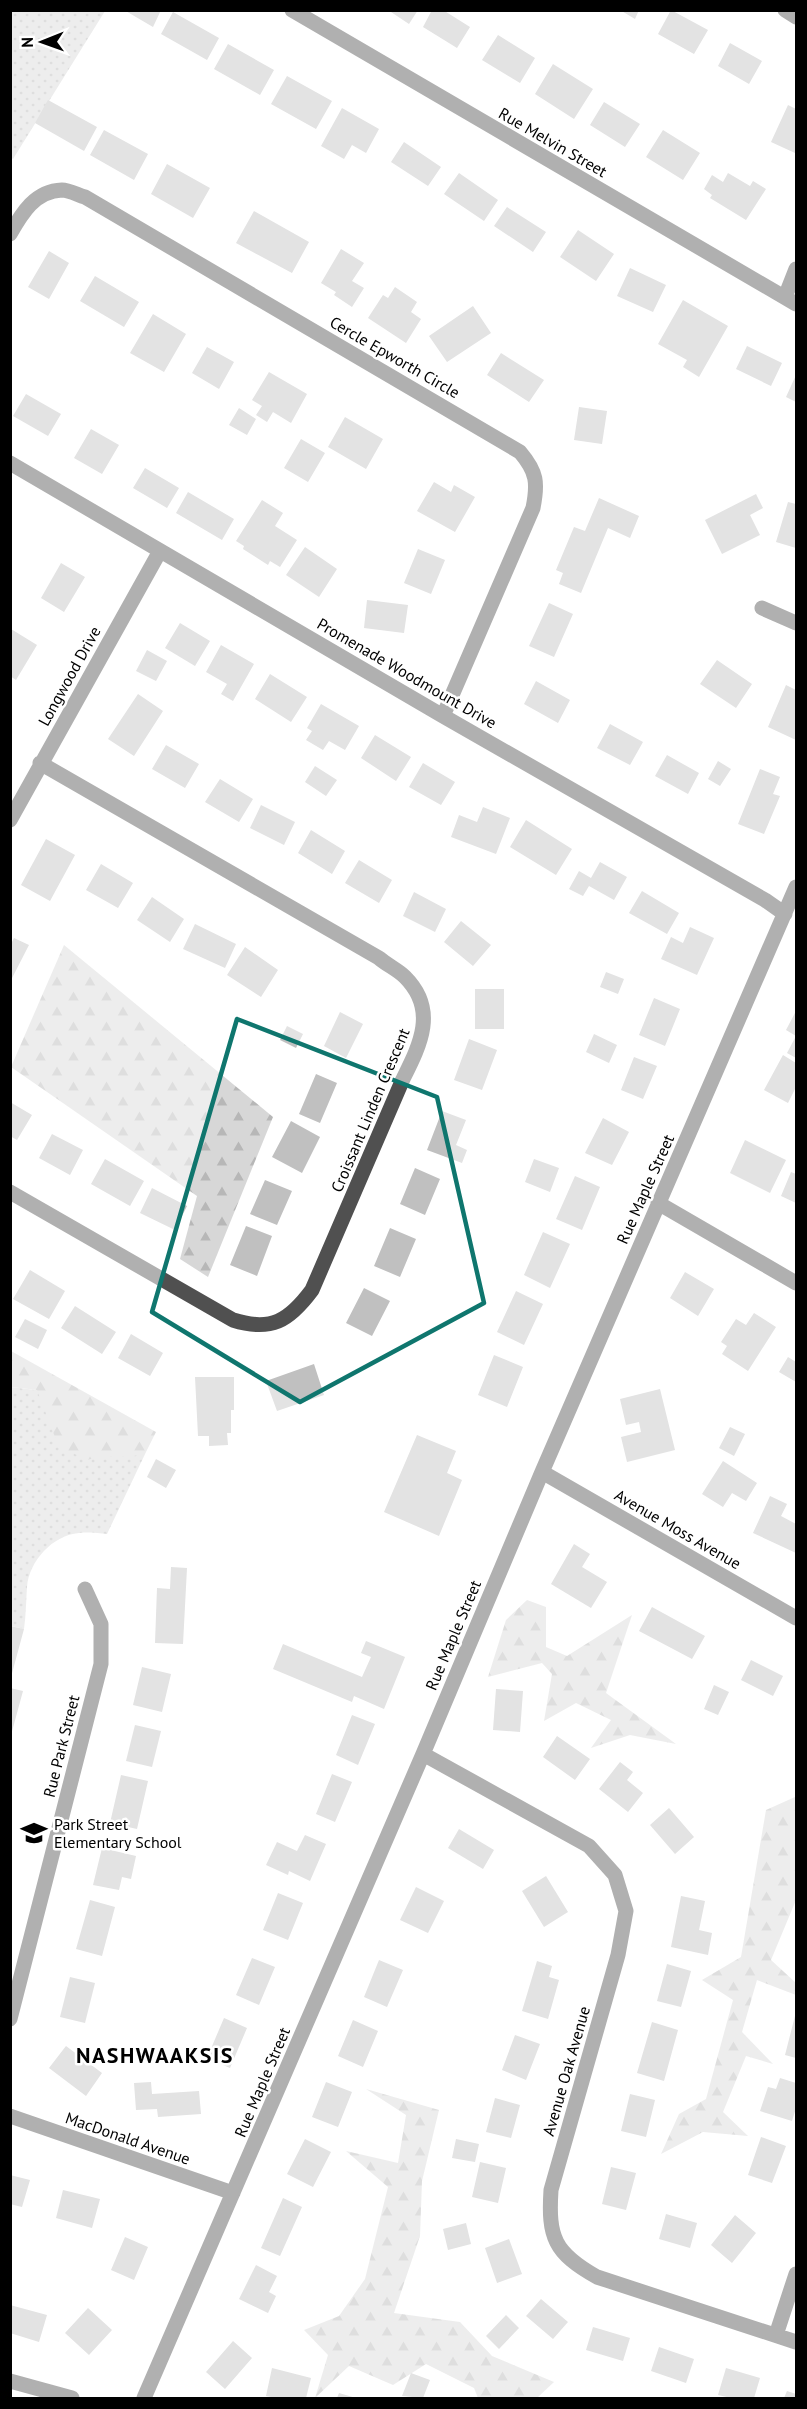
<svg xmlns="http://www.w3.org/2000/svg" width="807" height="2409" font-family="'PT Sans',sans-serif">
  <defs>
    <pattern id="grass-dots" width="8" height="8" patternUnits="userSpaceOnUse" patternTransform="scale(1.5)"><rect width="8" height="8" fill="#d7d7d7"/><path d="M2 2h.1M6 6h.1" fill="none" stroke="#b7b7b7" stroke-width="1.8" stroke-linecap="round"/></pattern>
    <pattern id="forest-firs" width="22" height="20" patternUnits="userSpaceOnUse" patternTransform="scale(1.5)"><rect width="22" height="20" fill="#d7d7d7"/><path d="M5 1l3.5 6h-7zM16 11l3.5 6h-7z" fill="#b7b7b7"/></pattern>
  </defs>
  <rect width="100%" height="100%" fill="#fff"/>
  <!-- grass -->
  <path fill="url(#grass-dots)" d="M10 11H105L13 159 10 157Z
    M10 1387 37 1390 146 1452 107 1534C98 1533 88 1532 79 1533 53 1535 29 1561 27 1587 26 1601 26 1615 24 1629L11 1626Z"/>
  <!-- forest -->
  <path fill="url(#forest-firs)" d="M64 945 273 1117 208 1277 180 1259 197 1196 11 1067Z
    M11 1351 156 1432 146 1452 131 1457 106 1456 86 1460 58 1445 37 1390 11 1387Z
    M527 1600 546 1607V1647L567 1656 632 1615 606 1693 676 1744 630 1735 591 1748 611 1720 576 1703 544 1721 552 1674 542 1663 488 1677 506 1620Z
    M795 1797 796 1900 771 1960 796 1983V1995L757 1980 742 2032 773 2064 746 2056 723 2112 748 2136 703 2132 661 2154 679 2114 706 2099 733 2000 702 1980 741 1957 766 1810Z
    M366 2089 439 2110 422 2181 420 2236 394 2313 460 2322 492 2356 554 2382 537 2398H478L474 2388 426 2364 393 2385 349 2366 315 2398 328 2355 304 2330 339 2316 365 2279 388 2187 346 2151 398 2163 406 2115Z"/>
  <!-- building -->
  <path fill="#c0c0c0" d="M124 10H161L153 27Z
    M388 10H418L409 24Z
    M432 10H443L470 27 457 48 423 27Z
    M620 10H639L635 19Z
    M671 10 708 30 694 54 658 34Z
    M173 12 219 38 207 60 161 34Z
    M498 35 535 58 520 83 482 60Z
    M730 43 762 61 749 84 718 66Z
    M228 44 274 70 260 95 214 69Z
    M553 64 593 89 574 119 535 94Z
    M287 76 332 101 316 129 271 104Z
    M48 100 97 127 84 151 35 123Z
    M604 102 640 124 625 147 590 125Z
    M788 105 796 109 795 153 771 142Z
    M342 108 379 129 366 153 352 145 344 159 321 146Z
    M104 130 148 154 134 180 90 155Z
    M663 130 700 153 683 180 646 157Z
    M404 142 441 167 428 186 391 162Z
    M167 164 210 188 193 218 151 194Z
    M459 173 498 200 484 221 444 194Z
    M728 173 750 186 753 181 766 189 746 220 710 198 712 195 704 189 712 175 723 182Z
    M507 207 546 232 533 252 494 226Z
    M254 211 309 242 292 273 236 243Z
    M578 230 614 254 596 281 560 257Z
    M341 249 364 263 352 281 364 288 352 307 334 295 336 292 321 283Z
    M49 251 69 263 49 299 28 287Z
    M630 268 666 285 653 312 617 296Z
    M95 276 139 302 124 327 80 301Z
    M395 287 417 302 411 312 421 319 406 343 368 318 383 295 388 298Z
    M683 300 728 326 699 377 683 367 687 360 658 344Z
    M473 306 491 333 447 362 429 336Z
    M153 314 186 334 164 372 130 353Z
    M747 346 782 363 771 386 736 369Z
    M207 347 234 362 219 389 192 373Z
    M501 353 544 380 529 402 487 375Z
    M269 372 307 394 291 423 273 412 267 422 256 415 262 406 252 400Z
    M796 375V402L786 397Z
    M26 394 61 414 48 436 13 416Z
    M579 407 607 411 602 444 574 440Z
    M239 408 256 419 247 435 229 425Z
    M345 417 383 439 366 469 328 447Z
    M91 429 119 445 102 474 74 458Z
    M301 439 325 453 308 482 284 468Z
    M145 468 179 488 167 508 133 488Z
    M434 482 451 492 454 485 475 497 455 532 417 511Z
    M188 492 234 519 222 540 176 513Z
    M756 494 763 508 750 515 760 535 722 554 705 520Z
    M599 498 639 516 630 538 608 528 581 593 559 584 563 573 556 570 574 527 585 531Z
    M262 500 283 513 275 526 297 540 280 567 270 561 268 565 243 549 244 546 236 541Z
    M788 502 796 504V548L776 542Z
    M305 547 337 569 319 597 286 575Z
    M418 549 445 560 431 594 404 583Z
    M61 563 85 577 64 612 41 598Z
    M367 600 408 605 404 633 364 628Z
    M549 603 573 614 554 657 529 646Z
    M180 623 210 641 195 666 165 648Z
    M11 629 37 645 16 680 10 676Z
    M221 645 254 664 233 701 221 694 227 684 206 672Z
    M147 650 167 661 156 681 136 671Z
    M717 660 752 684 736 708 700 684Z
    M270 674 307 697 291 722 255 699Z
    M536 681 570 700 558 723 524 704Z
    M786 685 796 690V740L768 727Z
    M138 694 163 711 134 756 108 739Z
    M321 704 359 726 345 750 329 741 323 750 306 740 312 731 307 728Z
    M610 724 643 742 630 765 597 748Z
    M375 735 411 757 396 781 361 758Z
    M166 745 199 764 185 788 152 769Z
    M667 755 699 773 688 794 655 776Z
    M718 761 731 769 720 786 708 779Z
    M423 763 455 782 441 805 409 787Z
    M315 766 337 780 326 796 305 782Z
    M760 769 780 777 773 794 780 796 764 834 738 824Z
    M220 779 253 799 239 822 205 802Z
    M261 805 295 822 284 845 250 828Z
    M483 807 510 818 496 854 451 837 459 815 477 822Z
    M526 820 572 849 556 875 510 847Z
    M311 830 345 851 332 874 298 853Z
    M46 839 75 855 50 901 21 885Z
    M359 860 392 880 379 903 345 883Z
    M600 862 627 877 614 900 589 886 583 896 569 889 579 871 591 878Z
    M101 864 133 883 118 908 86 890Z
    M642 891 679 913 667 934 629 913Z
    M414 892 446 909 435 932 403 916Z
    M152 897 184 919 170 942 137 920Z
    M461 921 491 945 473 966 444 942Z
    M195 924 236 944 225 968 183 949Z
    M690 927 714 938 697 975 661 959 671 937 683 943Z
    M14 938 29 945 10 982V946Z
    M245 947 278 970 261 997 227 975Z
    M606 972 624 979 618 994 600 987Z
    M475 989H504V1029H475Z
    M654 998 680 1009 665 1046 639 1035Z
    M796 1011V1036L786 1030Z
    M340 1012 363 1024 346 1058 324 1046Z
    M287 1026 303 1034 296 1048 280 1040Z
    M594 1034 617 1045 609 1063 586 1052Z
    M796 1036V1058L787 1053Z
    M469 1039 497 1050 482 1090 454 1080Z
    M783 1055 796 1063V1087L788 1103 764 1090Z
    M634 1057 657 1066 643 1099 621 1090Z
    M316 1074 337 1083 320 1123 299 1114Z
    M10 1102 32 1115 17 1140 10 1136Z
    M442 1111 466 1120 456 1145 467 1150 462 1163 427 1150Z
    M603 1118 629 1132 612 1165 585 1153Z
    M291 1121 320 1137 302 1173 272 1157Z
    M52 1134 83 1150 70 1175 39 1158Z
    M745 1140 786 1160 770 1193 730 1173Z
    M105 1159 144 1181 130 1206 91 1184Z
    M534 1159 559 1168 550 1192 525 1182Z
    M415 1168 440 1179 425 1215 400 1204Z
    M791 1172 796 1174V1203L781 1196Z
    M575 1176 600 1187 582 1230 556 1219Z
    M265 1180 292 1191 277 1225 250 1214Z
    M152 1188 187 1206 175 1230 140 1213Z
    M246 1226 272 1236 257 1276 230 1265Z
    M390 1228 416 1239 400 1277 374 1266Z
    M543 1232 570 1244 550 1288 524 1275Z
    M30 1270 65 1291 49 1319 13 1299Z
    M685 1272 714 1289 698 1316 670 1298Z
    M364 1288 390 1301 372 1336 346 1323Z
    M516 1291 543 1304 524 1345 497 1332Z
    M75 1306 116 1332 102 1354 61 1328Z
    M754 1313 776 1327 748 1371 722 1354 727 1346 721 1342 736 1319 746 1325Z
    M25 1319 47 1330 38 1349 15 1337Z
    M131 1334 163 1353 150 1376 118 1358Z
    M494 1355 523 1367 507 1407 478 1395Z
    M788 1357 796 1362V1382L779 1372Z
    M314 1364 324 1395 277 1411 266 1381Z
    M195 1377H234V1410H231V1433H227L228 1445 209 1446V1436H198Z
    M660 1389 675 1450 627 1462 621 1437 641 1432 639 1422 626 1425 620 1399Z
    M730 1427 745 1434 734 1456 719 1448Z
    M417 1435 456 1451 447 1473 462 1480 439 1536 384 1512Z
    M156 1459 176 1470 166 1488 147 1477Z
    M723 1461 757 1483 746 1501 732 1493 723 1507 702 1494Z
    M770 1496 787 1504 781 1516 796 1524V1553L753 1533Z
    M574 1544 590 1554 582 1567 607 1582 591 1608 551 1584Z
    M171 1567 187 1568 183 1644 155 1643 157 1588 170 1589Z
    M652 1607 705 1636 692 1659 639 1631Z
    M10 1626 24 1629 11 1677H10Z
    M366 1641 405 1657 384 1709 354 1696 352 1702 273 1669 283 1644 362 1677 371 1657 361 1653Z
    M751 1660 783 1676 773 1696 741 1680Z
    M142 1667 171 1674 162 1712 133 1705Z
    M714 1685 729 1692 718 1715 704 1709Z
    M10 1688 23 1691 11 1735H10Z
    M496 1689 523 1691 520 1732 493 1730Z
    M352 1715 375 1724 358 1765 336 1755Z
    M135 1725 161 1731 152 1767 126 1761Z
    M557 1736 590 1759 575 1780 543 1757Z
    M620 1762 633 1772 627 1780 643 1793 628 1812 599 1789Z
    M332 1774 352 1782 335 1822 316 1814Z
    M121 1775 148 1781 137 1829 110 1823Z
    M669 1808 694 1837 675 1854 650 1825Z
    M459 1829 494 1850 483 1869 448 1848Z
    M305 1835 326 1844 310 1881 289 1871 288 1875 266 1865 277 1842 297 1851Z
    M102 1848 136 1856 131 1879 122 1877 119 1890 93 1885Z
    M546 1876 568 1912 544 1927 522 1891Z
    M416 1887 444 1901 428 1933 400 1920Z
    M278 1893 303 1903 288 1940 263 1930Z
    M681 1896 705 1901 699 1930 712 1933 708 1955 671 1947Z
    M90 1900 115 1907 102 1956 76 1949Z
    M252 1958 275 1967 259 2005 236 1995Z
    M379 1960 403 1970 387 2007 364 1997Z
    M537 1961 552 1966 549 1977 559 1980 548 2019 522 2011Z
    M667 1964 691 1971 681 2007 657 2001Z
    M70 1977 95 1983 85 2023 60 2017Z
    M796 2012V2058L785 2055Z
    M224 2018 247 2028 230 2068 207 2058Z
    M353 2020 378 2031 363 2067 338 2056Z
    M652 2022 678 2030 664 2081 637 2073Z
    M515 2035 540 2044 526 2080 502 2070Z
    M66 2046 102 2073 86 2096 49 2068Z
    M780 2078 796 2083V2108L792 2121 760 2111 768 2087 776 2089Z
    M151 2082 152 2094 199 2091 201 2114 158 2117 157 2109 136 2110 134 2083Z
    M326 2082 352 2092 338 2127 312 2117Z
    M630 2094 655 2100 646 2137 621 2131Z
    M495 2098 520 2105 511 2138 486 2132Z
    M761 2137 786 2146 772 2183 748 2175Z
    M305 2139 331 2152 313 2187 287 2174Z
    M456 2139 479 2144 475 2162 452 2158Z
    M480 2162 506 2168 498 2203 472 2197Z
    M611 2167 636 2173 626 2210 602 2204Z
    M10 2175 30 2180 22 2207 10 2204Z
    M63 2190 100 2199 92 2228 56 2218Z
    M283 2198 302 2207 280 2256 261 2248Z
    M666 2214 697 2223 690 2248 659 2239Z
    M735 2215 756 2233 732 2263 711 2245Z
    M466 2223 471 2244 448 2250 443 2229Z
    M125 2237 148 2247 134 2280 111 2270Z
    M509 2239 522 2274 497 2283 485 2248Z
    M256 2265 277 2276 269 2292 276 2296 268 2313 239 2299Z
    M541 2299 568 2322 553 2339 526 2316Z
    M10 2305 47 2315 39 2342 10 2333Z
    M88 2308 112 2330 89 2355 65 2333Z
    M506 2315 519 2328 499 2349 486 2336Z
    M593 2327 630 2338 623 2361 586 2350Z
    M233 2341 252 2358 225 2389 206 2372Z
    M659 2347 694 2359 686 2383 651 2371Z
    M272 2368 311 2378 306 2398H276L266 2396Z
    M726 2368 760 2378 754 2398H731L718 2395Z
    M411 2373 430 2380 423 2398 402 2396Z
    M787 2391 796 2394V2398H784Z
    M339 2393 356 2398H337Z"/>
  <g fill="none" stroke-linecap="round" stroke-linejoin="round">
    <!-- minor -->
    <path stroke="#505050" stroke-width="15" d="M292 10 796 304
      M785 10 796 17
      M10 234C22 213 35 191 62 190 69 190 78 195 85 197L520 452C537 472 538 483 533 508L443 716
      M785 297 796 269
      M10 463 443 716 765 900 785 914
      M762 608 796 623
      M10 820 160 551
      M10 1192 233 1320C271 1332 289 1321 312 1290L403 1079C420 1045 438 1010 405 977 398 970 387 965 379 958L40 763
      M658 1203 796 1283
      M542 1472 796 1618
      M423 1754 589 1846 615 1875 626 1911 618 1955 551 2190C548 2237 554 2253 597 2277L796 2342
      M10 2019 101 1664V1624L85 1589
      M10 2116 233 2193
      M776 2335 796 2274
      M10 2381 72 2398
      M144 2398 423 1754 542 1472 796 887"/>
  </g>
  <!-- marked area -->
  <path d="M0 0H807V2409H0ZM237 1019 437 1097 484 1303 300 1402 152 1312Z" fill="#fff" fill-opacity=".55" fill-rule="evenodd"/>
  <path fill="none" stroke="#0f766e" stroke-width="4.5" stroke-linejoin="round" d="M237 1019 437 1097 484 1303 300 1402 152 1312Z"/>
  <!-- icons -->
  <defs>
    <g id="school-bare" transform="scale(2.07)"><path d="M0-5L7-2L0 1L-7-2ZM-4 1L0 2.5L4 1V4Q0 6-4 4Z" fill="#000" stroke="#fff" stroke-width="2.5" paint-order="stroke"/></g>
  </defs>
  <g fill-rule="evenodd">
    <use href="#school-bare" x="34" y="1833"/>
  </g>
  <g text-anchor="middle" stroke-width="5" stroke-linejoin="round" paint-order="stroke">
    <!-- street labels -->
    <g font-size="16" fill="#000" stroke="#fff">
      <text transform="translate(553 142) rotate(30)" y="6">Rue Melvin Street</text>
      <text transform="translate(395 357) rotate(30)" y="6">Cercle Epworth Circle</text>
      <text transform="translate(407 673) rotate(30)" y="6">Promenade Woodmount Drive</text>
      <text transform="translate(69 676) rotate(-61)" y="6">Longwood Drive</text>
      <text transform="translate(370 1110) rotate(-67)" y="6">Croissant Linden Crescent</text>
      <text transform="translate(645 1189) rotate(-66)" y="6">Rue Maple Street</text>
      <text transform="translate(678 1529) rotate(30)" y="6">Avenue Moss Avenue</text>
      <text transform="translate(453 1635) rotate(-67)" y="6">Rue Maple Street</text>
      <text transform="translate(61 1746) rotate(-76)" y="6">Rue Park Street</text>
      <text transform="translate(566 2071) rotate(-74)" y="6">Avenue Oak Avenue</text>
      <text transform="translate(262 2082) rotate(-67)" y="6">Rue Maple Street</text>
      <text transform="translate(128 2138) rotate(19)" y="6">MacDonald Avenue</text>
    </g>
    <!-- poi labels -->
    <g font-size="16" fill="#000" stroke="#fff" text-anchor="start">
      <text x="54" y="1830">Park Street<tspan x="54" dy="18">Elementary School</tspan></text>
    </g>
    <!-- district labels -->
    <g font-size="22" font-weight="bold" letter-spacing="1.5" fill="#000" stroke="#fff">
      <text x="155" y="2063">NASHWAAKSIS</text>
    </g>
  </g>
  <!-- border -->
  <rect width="807" height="2409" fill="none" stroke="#000000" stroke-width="24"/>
  <!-- north arrow -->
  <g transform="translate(42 42) rotate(269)" stroke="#ffffff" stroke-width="4.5" paint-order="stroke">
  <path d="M0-4.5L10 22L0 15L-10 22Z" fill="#000000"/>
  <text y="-9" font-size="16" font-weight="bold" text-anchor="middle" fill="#000000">N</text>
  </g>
</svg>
